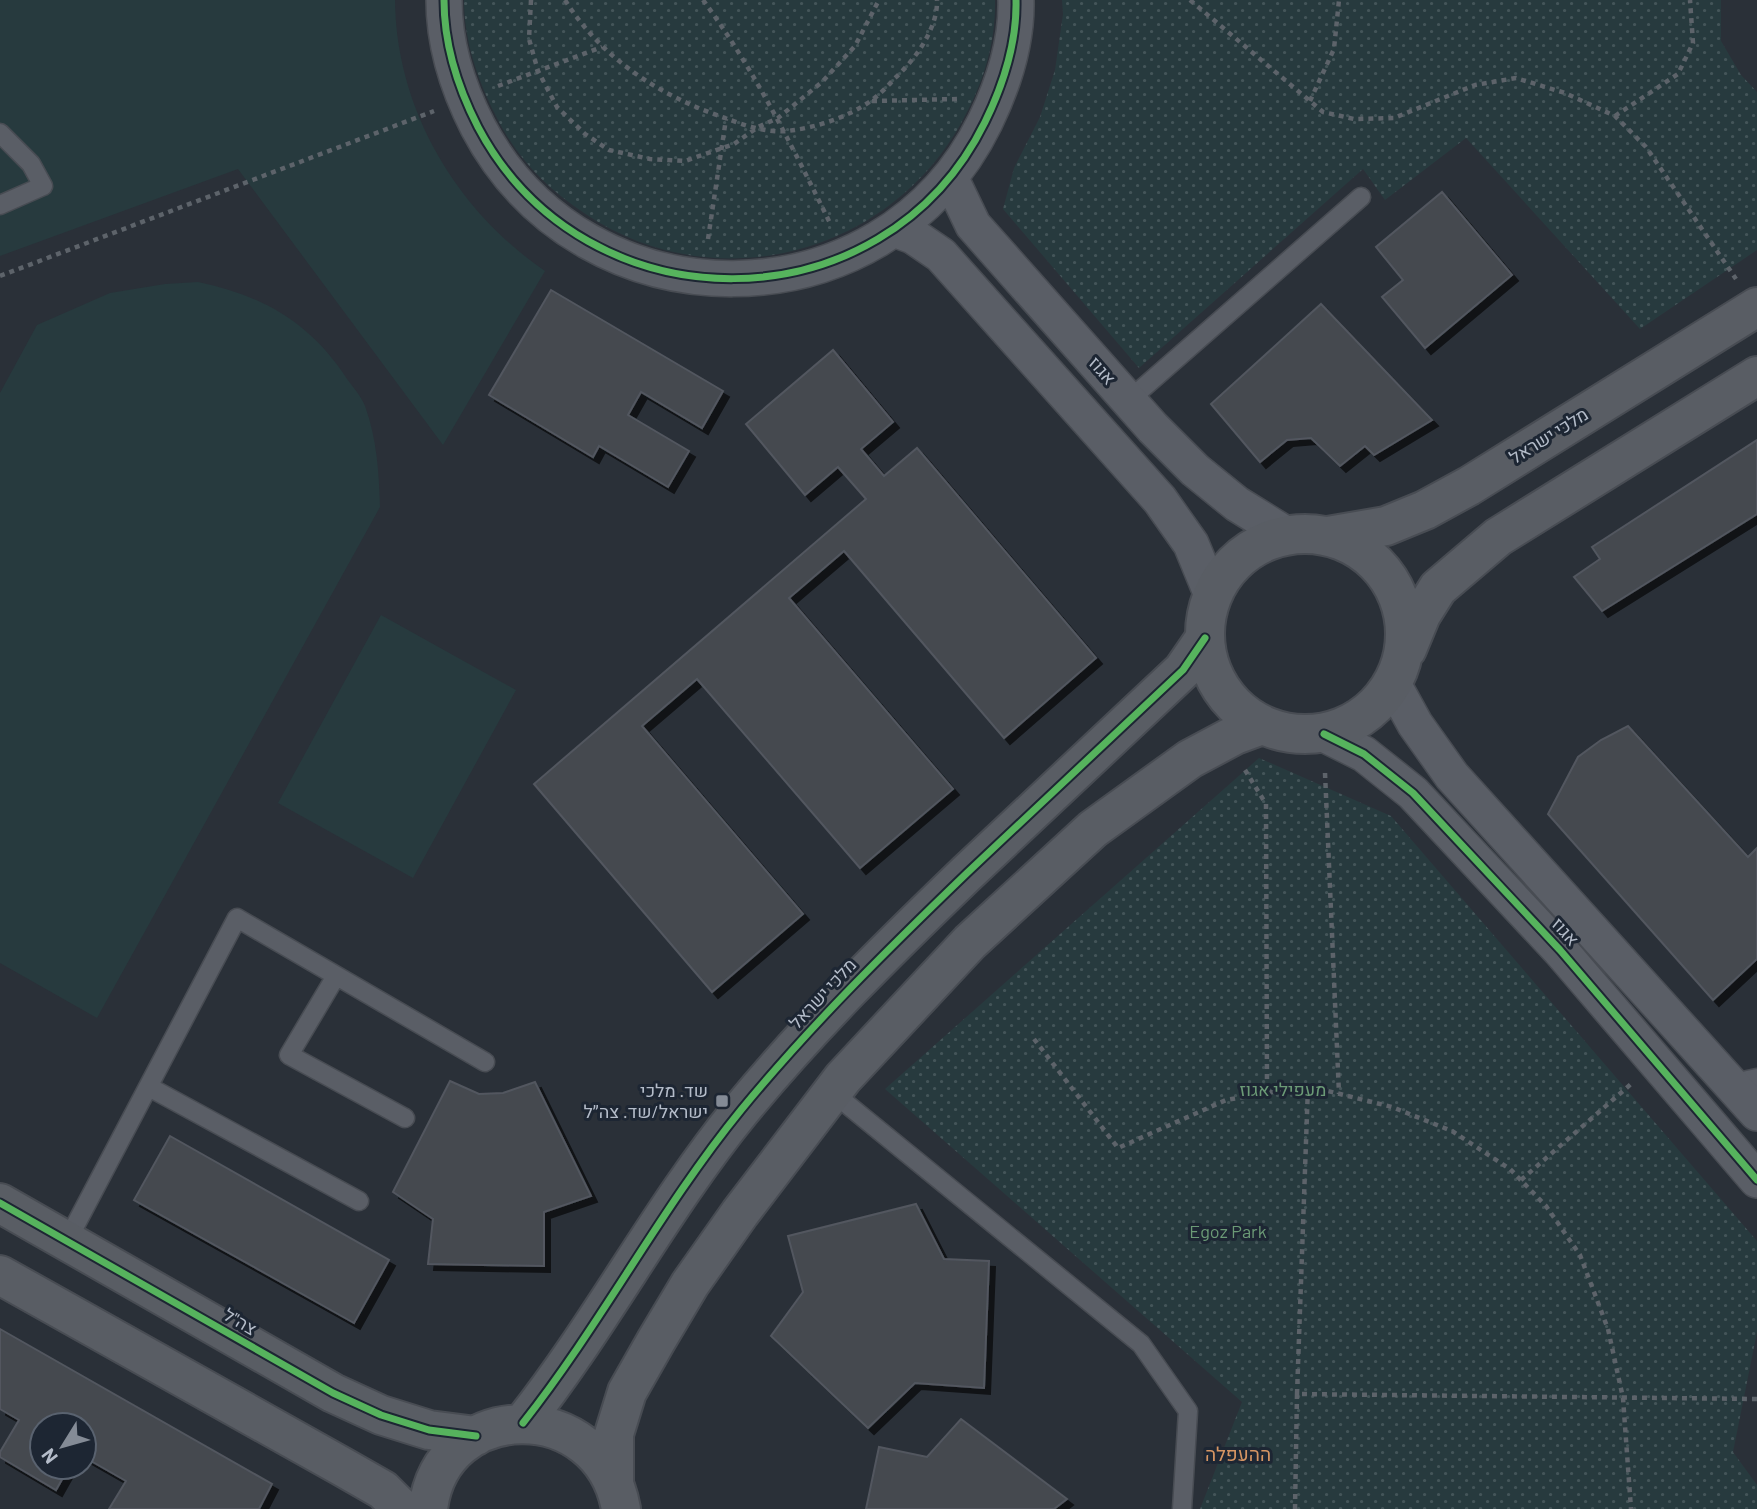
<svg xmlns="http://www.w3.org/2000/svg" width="1757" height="1509" font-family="Barlow,Heebo,sans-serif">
  <defs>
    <pattern id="park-dots" width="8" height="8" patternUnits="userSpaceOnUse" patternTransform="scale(1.75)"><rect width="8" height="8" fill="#273a3e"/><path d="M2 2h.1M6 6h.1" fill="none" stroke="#445559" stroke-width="1.8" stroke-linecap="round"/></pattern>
    <filter id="shadow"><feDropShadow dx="6" dy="6" stdDeviation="0" flood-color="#0009"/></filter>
  </defs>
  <rect width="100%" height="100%" fill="#2a3038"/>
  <!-- green -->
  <path fill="#273a3e" d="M0 0H395C396 109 456 210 545 271L443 445 238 169 0 256Z
    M198 282C262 295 311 323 347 379 353 387 361 396 365 406 377 439 379 473 380 507L97 1018 0 963V393L37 325 110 293 165 284Z
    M381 615 516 690 413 878 278 803Z"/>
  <!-- park -->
  <path fill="url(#park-dots)" d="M464 0H995C996 39 985 78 967 112 896 254 716 303 584 213 546 188 516 157 496 116 478 81 464 41 464 0Z
    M1062 0H1721V41L1741 75 1757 92V250L1640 329 1466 138 1385 200 1363 169 1139 368 1003 209 1014 168 1040 117 1055 70 1063 14Z
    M1259 758 1391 816 1757 1241V1332L1733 1452 1757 1485V1509H1200L1242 1402 885 1089Z"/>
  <!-- building -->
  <path fill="#444950" stroke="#52575f" stroke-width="2" filter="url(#shadow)" d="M1442 192 1512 275 1425 348 1382 297 1403 280 1376 247Z
    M551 290 723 391 702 428 641 392 628 415 689 451 668 487 599 446 593 457 489 395Z
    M1321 304 1432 420 1374 455 1365 446 1340 466 1311 438 1287 440 1260 462 1211 404Z
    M833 350 893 422 861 449 884 476 917 448 1096 658 1004 738 844 551 789 598 953 789 860 868 697 679 642 726 803 914 712 992 534 784 866 499 838 467 805 495 746 424Z
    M1757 440V514L1602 611 1574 577 1600 559 1592 547Z
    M1628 726 1748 857 1757 848V959L1713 1000 1548 814 1578 757 1601 740Z
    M450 1081 479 1094 503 1093 535 1082 591 1196 544 1212V1266L428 1264 433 1219 393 1192Z
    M170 1136 389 1260 354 1323 134 1200Z
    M916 1204 944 1259 989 1261 984 1388 915 1383 868 1428 771 1336 803 1292 788 1236Z
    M0 1329 272 1484 259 1509H109L126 1481 84 1457V1425H42V1467H69L56 1490 0 1457V1452L19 1420 0 1409Z
    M961 1419 1067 1499 1054 1509H866L879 1447 927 1457Z"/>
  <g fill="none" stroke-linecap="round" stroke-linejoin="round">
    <!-- lane casing -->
    <g stroke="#484c53" stroke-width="21">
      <path id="lane" d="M0 133 31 164 43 186 0 205
        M1128 401 1361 197
        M336 976 289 1055 405 1118
        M1729 1084 1757 1078
        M149 1087 359 1201
        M832 1092 1141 1344 1188 1411 1182 1509
        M67 1241 237 918 485 1062"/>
    </g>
    <!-- street casing -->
    <g stroke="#484c53" stroke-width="38">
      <path id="street" d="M444 0C444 44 458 88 478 127 585 330 883 330 985 122 1003 85 1017 42 1016 0
        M950 177 973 225 1153 428 1195 470 1237 504 1287 535
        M894 229 913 236 941 255 1160 500 1191 544 1212 595
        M1393 684 1415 724 1452 776 1757 1113
        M1324 734 1364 754 1413 793 1560 950 1757 1180"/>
    </g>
    <!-- secondary casing -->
    <g stroke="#484c53" stroke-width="42">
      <path id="secondary" d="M1205 634a100 100 0 1 1 200 0a100 100 0 1 1-200 0Z
        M1328 536 1386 526 1425 510 1469 486 1757 307
        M1407 649 1421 615 1438 588 1498 537 1757 376
        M0 1203 333 1393 381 1415 429 1430 476 1436
        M0 1275 341 1466 383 1490 402 1509
        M523 1423C602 1323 661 1208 741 1110 810 1026 888 949 967 873 1039 805 1111 737 1183 670L1205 638
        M614 1482V1434L627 1392 656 1341 690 1284 740 1213 843 1078 970 942 1093 829 1190 759 1235 735 1262 725
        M428 1509C441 1397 601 1395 621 1509"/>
    </g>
    <!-- path -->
    <path stroke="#5d636a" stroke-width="4.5" stroke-dasharray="5 5" stroke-linecap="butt" d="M531 0 529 39 538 71 557 107 585 134 609 150 650 159 685 161 734 144 758 127 778 118 822 82 855 46 879 0
      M565 0C602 59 660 96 725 118 743 125 767 133 787 131 815 128 849 117 872 100 880 94 888 86 895 78 915 60 938 28 937 0
      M703 0C754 69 792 146 830 223
      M1190 0 1323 112 1354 119 1394 118 1475 85 1516 78 1565 93 1615 116 1646 147 1736 279
      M498 86 602 47
      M872 101 958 99
      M1310 101 1334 49 1339 0
      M1615 116 1678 74 1693 43 1690 0
      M708 239 726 119
      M0 276 434 111
      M1245 770 1266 804 1267 1092
      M1325 773 1339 1094
      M1034 1039 1118 1148 1226 1100 1308 1086 1392 1107 1452 1131 1510 1169 1546 1206 1580 1255 1608 1329 1623 1398 1631 1509
      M1521 1180 1631 1084
      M1297 1394 1308 1086
      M1295 1509 1297 1394 1757 1399"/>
    <!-- lane -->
    <use href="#lane" stroke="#5a5e66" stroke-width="18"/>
    <!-- street -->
    <use href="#street" stroke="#5a5e66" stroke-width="35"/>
    <!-- secondary -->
    <use href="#secondary" stroke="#595d64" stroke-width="38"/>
    <!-- cycleway casing -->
    <g stroke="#1d2633" stroke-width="11">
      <path id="cycleway" d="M444 0C444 44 458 88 478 127 585 330 883 330 985 122 1003 85 1017 42 1016 0
        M1324 734 1364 754 1413 793 1560 950 1757 1180
        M0 1203 333 1393 381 1415 429 1430 476 1436
        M523 1423C602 1323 661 1208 741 1110 810 1026 888 949 967 873 1039 805 1111 737 1183 670L1205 638"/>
    </g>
    <!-- cycleway -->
    <use href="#cycleway" stroke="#56b35d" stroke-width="7"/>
  </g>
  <!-- markers -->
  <rect fill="#848b96" stroke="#1d2633" stroke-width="2.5" x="715" y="1094" width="14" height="14" rx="3.5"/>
  <g text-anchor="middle" stroke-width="6" stroke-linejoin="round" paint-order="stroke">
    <!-- street labels -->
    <g font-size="18" fill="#b4bcc9" stroke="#1d2633">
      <text transform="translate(1102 371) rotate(49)" y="6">אגוז</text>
      <text transform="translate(1549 436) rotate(-32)" y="6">מלכי ישראל</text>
      <text transform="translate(1565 932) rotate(48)" y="6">אגוז</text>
      <text transform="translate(823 994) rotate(-47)" y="6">מלכי ישראל</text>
      <text transform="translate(240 1322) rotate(30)" y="6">צה"ל</text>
    </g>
    <!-- park labels -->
    <g font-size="18" fill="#6b9a76" stroke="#1d2633">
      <text x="1283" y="1096">מעפילי אגוז</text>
      <text x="1228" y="1238">Egoz Park</text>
    </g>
    <!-- poi labels -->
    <g font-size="18" fill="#b4bcc9" stroke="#1d2633" text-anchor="end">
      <text x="708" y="1097">שד. מלכי<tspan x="708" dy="21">ישראל/שד. צה״ל</tspan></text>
    </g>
    <!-- neighbourhood labels -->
    <g font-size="19" fill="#d59563" stroke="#1d2633">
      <text x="1238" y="1461">ההעפלה</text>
    </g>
  </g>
  <!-- north arrow -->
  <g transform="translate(63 1446) rotate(233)"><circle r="33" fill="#1d2633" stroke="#59626f" stroke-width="2"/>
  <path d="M0-5L12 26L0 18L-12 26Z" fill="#848b96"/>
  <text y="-10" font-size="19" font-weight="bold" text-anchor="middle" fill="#b4bcc9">N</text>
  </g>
</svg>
